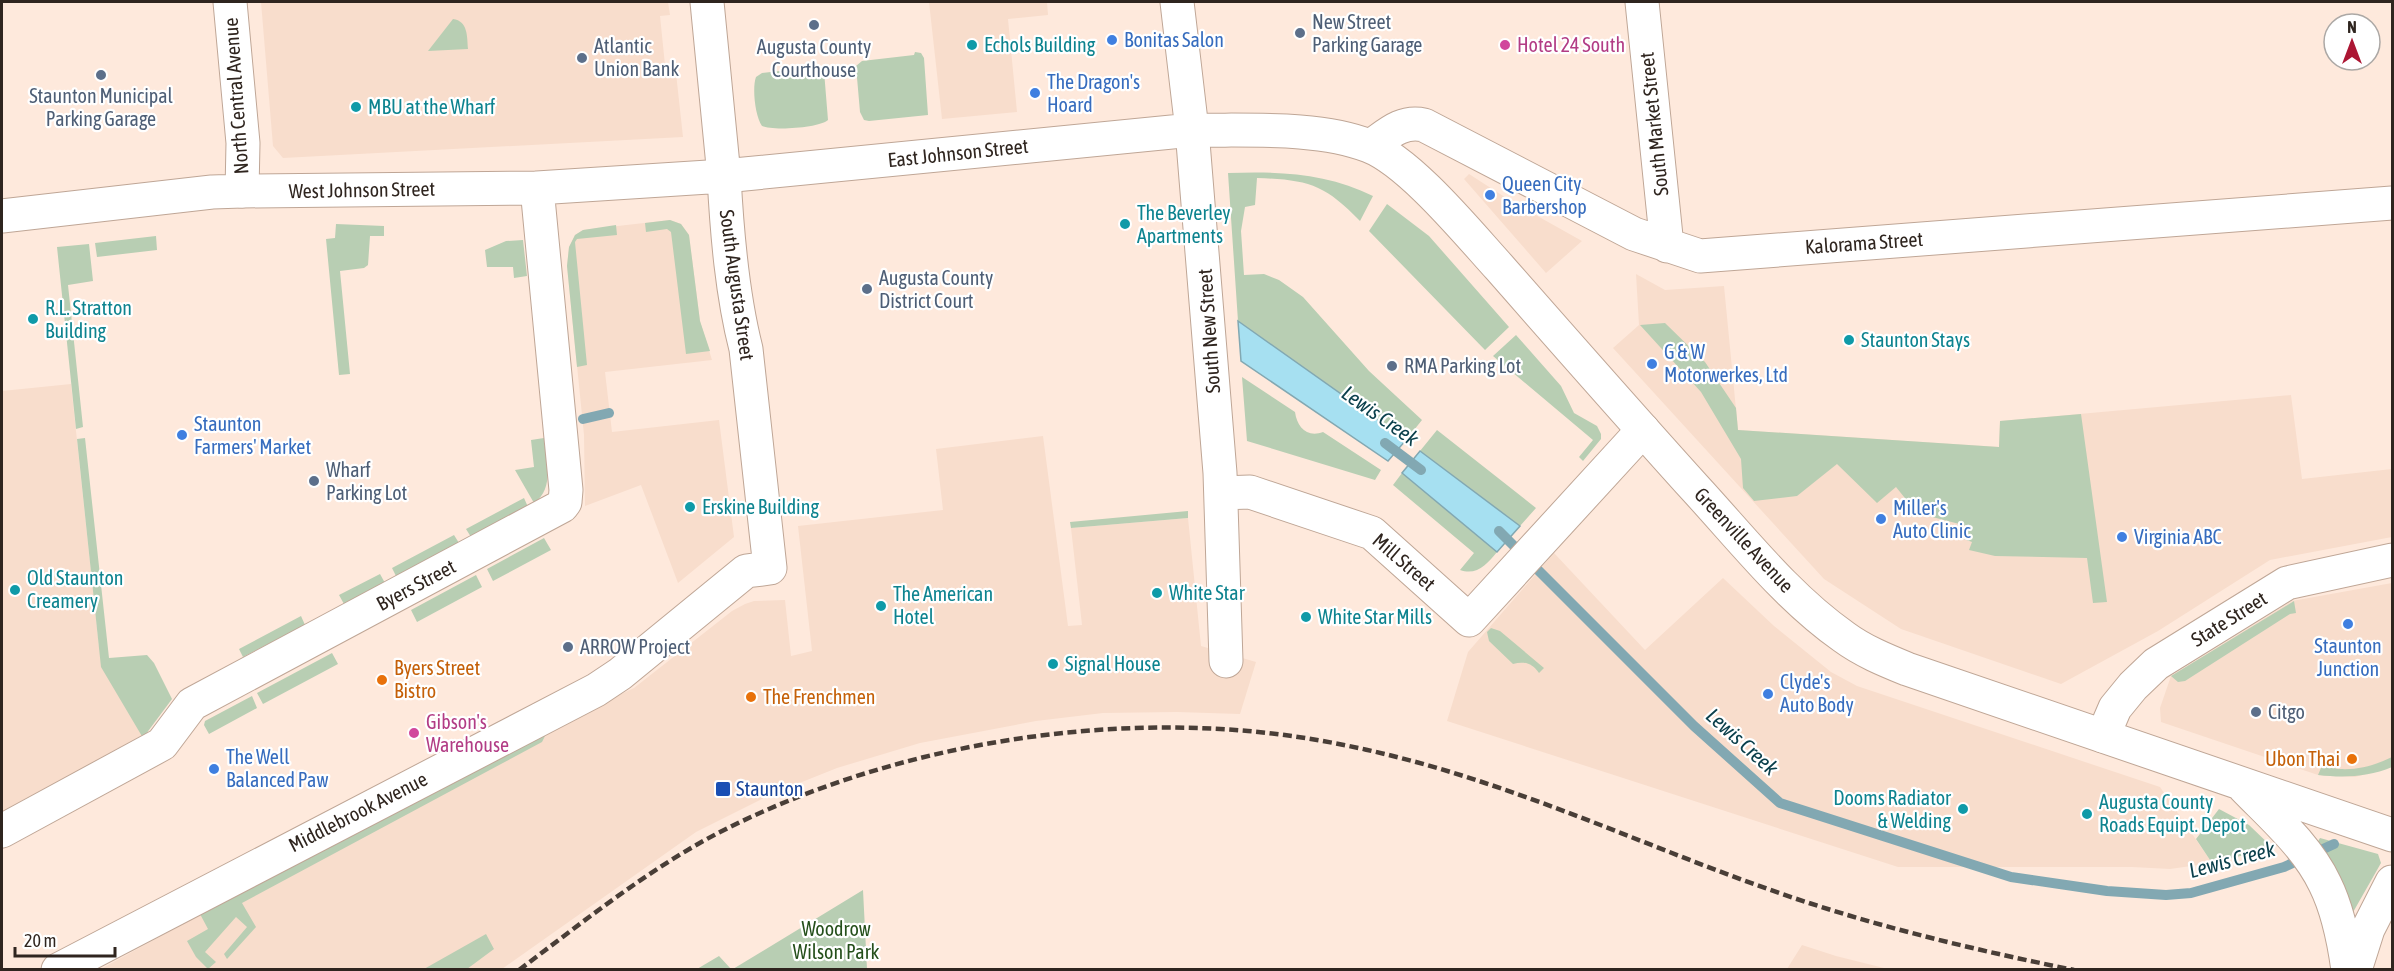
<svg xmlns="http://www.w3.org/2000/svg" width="2394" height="971" font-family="'Asap Condensed',sans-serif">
  <rect width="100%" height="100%" fill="#fee9dc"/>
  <!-- built -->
  <path fill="#f8ddcc" d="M261 2H668L670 15 660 16 665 65 675 64 683 137 283 158 273 146Z
    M929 2H1047L1048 15 1008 19 1017 112 942 119Z
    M1469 174 1514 203 1582 241 1546 273 1464 179Z
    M670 220 681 224 689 235 700 321 712 360 605 372 612 432 719 420 734 537 678 583 641 485 585 506 584 435 567 266 569 247 575 235 583 230Z
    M1636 274 1665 290 1724 286 1738 430 1999 447 2000 421 2291 395 2302 479 2392 469V537L2270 560 2158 631 2061 684 1901 629 1824 579 1613 348 1639 325Z
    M71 384 99 647 143 738 2 815V391Z
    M1043 436 1068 626 1082 625 1071 528 1188 518 1201 646 1256 662 1240 714 1177 712 1103 713 1036 721 920 743 837 768 772 794 696 832 502 969 99 970 367 823 549 728 634 688 732 611 745 604 754 601 785 600 791 656 812 651 798 526 943 510 936 449Z
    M1554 553 1645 650 1723 578 1774 626 1831 672 1857 686 2160 787 2212 863 2170 869 2132 867H1898L1447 721 1468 652Z
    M2392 583V767L2355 777 2318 775 2161 722 2160 708 2171 676 2292 601Z
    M1802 945 1836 956 1888 969H1787Z"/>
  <!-- green -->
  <path fill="#b8ceb3" d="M453 19C468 21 467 36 468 49L428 51Z
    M915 52 921 53 924 58 928 115 869 121 864 120 860 112 856 66 862 61 914 55Z
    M815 67 821 68 824 71 828 120C819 128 773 131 762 126 755 116 752 88 756 77L762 73Z
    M1228 173C1278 171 1328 173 1373 196L1360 221C1324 184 1308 180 1257 178L1255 205 1245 207 1241 231 1244 275 1264 274 1279 280 1303 297 1369 371 1422 420 1406 440 1238 321Z
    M1387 204 1429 236 1509 327 1485 350 1369 231Z
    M670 220 681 224 689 235 700 321 710 351 686 354 671 232 667 229 646 232 645 223Z
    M336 224 384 226V236H370L368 265 364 268 340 271 350 374 339 375 326 239 335 238Z
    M616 225 617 235 577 239 575 242 587 365 577 367 567 266 569 247 575 235 583 230Z
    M156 236 157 250 97 257 95 243Z
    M523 240 527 276 514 278 513 267H487L485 250 506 241Z
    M89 244 93 281 68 285 83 427 76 429 57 247Z
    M1665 323 1705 362 1736 408 1738 430 1999 447 2000 421 2081 414 2107 602 2093 603 2087 558 1995 556 1969 550 1972 542 1961 538 1967 526 1917 513 1896 487 1877 503 1837 464 1797 496 1754 501 1743 488 1741 459 1701 392 1640 325Z
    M1516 335 1561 386 1574 413 1597 426 1601 434V439L1583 461 1579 457 1593 440 1493 356Z
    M1242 377 1295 412C1297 427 1307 438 1323 432L1381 470 1375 480 1247 441Z
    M1437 430 1536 508 1520 526 1420 451Z
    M85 438 109 658 147 655 154 663 172 699 143 738 101 667 77 439Z
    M544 438C546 461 555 488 534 503L515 470 534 467 531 440Z
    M1402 473 1497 552C1487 564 1477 576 1460 570L1474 553 1393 485Z
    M524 498 528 507 471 537 466 529Z
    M1188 511V518L1071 528 1070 522Z
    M454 535 459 543 396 576 392 568Z
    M544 538 551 550 493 581 487 569Z
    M380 574 385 583 344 604 339 595Z
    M476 575 482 587 417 622 411 610Z
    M2294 601 2296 613 2290 614 2185 681 2178 682 2171 676Z
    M301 616 305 625 243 657 239 649Z
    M1491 628 1500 631 1544 668 1539 673C1532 663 1524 661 1513 664L1489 641 1487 632Z
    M332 653 338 664 263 704 257 693Z
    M252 696 257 708 209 734 204 725 205 721Z
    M549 728 542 742 242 903 256 927 227 959 224 954 247 927 236 917 205 952 216 962 208 969 196 957 187 941 208 929 200 914Z
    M2392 757V767C2368 777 2344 778 2318 775L2321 768C2328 766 2333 768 2340 769 2359 770 2376 765 2392 757Z
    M2219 809 2249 825 2273 848 2212 863 2196 839Z
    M2320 838 2378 854 2381 863 2352 914 2317 843Z
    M863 890 867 969H733Z
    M486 934 494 949 467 969H424Z
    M719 956 731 969H697Z"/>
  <!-- water -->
  <path fill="#a6e0f1" stroke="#82a8b2" stroke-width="1.5" d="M1238 321 1406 440 1388 461 1241 361Z
    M1420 451 1520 526 1497 552 1402 473Z"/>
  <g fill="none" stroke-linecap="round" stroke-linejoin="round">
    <!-- stream -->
    <path stroke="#82a8b2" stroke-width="10" d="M583 419 609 413
      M1385 443 1421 470
      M1499 531 1694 726 1780 803 2011 877 2107 891 2166 895 2191 893 2284 867 2334 844"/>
    <!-- minor casing -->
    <g stroke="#bfa696" stroke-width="35">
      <path id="minor" d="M1642 2 1667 246
        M1192 130 1220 473 1226 661
        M1371 146C1388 134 1402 120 1424 125L1634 234 1700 256 2392 203
        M1221 493 1250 492 1372 533 1469 620 1643 430
        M2103 736 2115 708 2133 686 2156 664 2287 583 2392 560
        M2 831 162 744 192 704 562 506 565 502 566 490 537 188
        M58 970 596 690 620 674 746 571 770 568 746 349C732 294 727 234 724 176L537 188 242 191"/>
    </g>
    <!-- major casing -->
    <g stroke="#bfa696" stroke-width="35">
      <path id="major" d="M707 2 724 176 1192 130C1246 131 1319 126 1369 146 1410 162 1468 233 1499 267 1564 341 1629 415 1695 488 1742 539 1787 597 1844 637 1863 651 1885 660 1907 669L2392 835
        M1177 2 1192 130
        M2 216 212 192 242 191 243 143 230 2
        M2244 787C2272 816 2307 846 2325 884 2338 910 2344 941 2348 970
        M2355 970 2368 929 2392 882"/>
    </g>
    <!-- minor -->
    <use href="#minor" stroke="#fff" stroke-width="33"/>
    <!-- major -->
    <use href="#major" stroke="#fff" stroke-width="33"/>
    <!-- rail -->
    <path stroke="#493e37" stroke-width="4.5" stroke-dasharray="9 4.5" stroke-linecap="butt" d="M519 970C587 919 656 863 732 826 887 750 1076 716 1248 731 1327 738 1407 757 1482 782 1592 818 1698 867 1809 903 1895 931 1985 952 2074 970"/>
  </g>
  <!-- markers -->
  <g fill="#5c6f8a" stroke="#fff" stroke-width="2">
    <circle cx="814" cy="25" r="6"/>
    <circle cx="1300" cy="33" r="6"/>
    <circle cx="582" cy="58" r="6"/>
    <circle cx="101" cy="75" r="6"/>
    <circle cx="867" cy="289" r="6"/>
    <circle cx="1392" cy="366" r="6"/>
    <circle cx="314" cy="481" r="6"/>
    <circle cx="568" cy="647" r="6"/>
    <circle cx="2256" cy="712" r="6"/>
  </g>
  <g fill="#3f7fe0" stroke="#fff" stroke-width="2">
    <circle cx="1112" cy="40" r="6"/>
    <circle cx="1035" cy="93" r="6"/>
    <circle cx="1490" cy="195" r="6"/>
    <circle cx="1652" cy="364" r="6"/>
    <circle cx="182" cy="435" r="6"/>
    <circle cx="1881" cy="519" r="6"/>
    <circle cx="2122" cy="537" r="6"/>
    <circle cx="2348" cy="624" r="6"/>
    <circle cx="1768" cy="694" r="6"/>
    <circle cx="214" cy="769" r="6"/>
  </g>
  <g fill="#0f9aa8" stroke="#fff" stroke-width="2">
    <circle cx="972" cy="45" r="6"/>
    <circle cx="356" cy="107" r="6"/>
    <circle cx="1125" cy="224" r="6"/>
    <circle cx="33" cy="319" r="6"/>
    <circle cx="1849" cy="340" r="6"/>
    <circle cx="690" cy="507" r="6"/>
    <circle cx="15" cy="590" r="6"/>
    <circle cx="1157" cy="593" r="6"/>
    <circle cx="881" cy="606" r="6"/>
    <circle cx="1306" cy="617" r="6"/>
    <circle cx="1053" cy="664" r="6"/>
    <circle cx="1963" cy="809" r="6"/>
    <circle cx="2087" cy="814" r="6"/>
  </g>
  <g fill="#d1479c" stroke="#fff" stroke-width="2">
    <circle cx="1505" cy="45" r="6"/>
    <circle cx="414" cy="733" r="6"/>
  </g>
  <g fill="#e8710a" stroke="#fff" stroke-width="2">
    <circle cx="382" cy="680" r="6"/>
    <circle cx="751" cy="697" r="6"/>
    <circle cx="2352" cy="759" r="6"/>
  </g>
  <rect fill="#1a4fb4" stroke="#fff" stroke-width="2" x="715" y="781" width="16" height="16" rx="3"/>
  <g text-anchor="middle" stroke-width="4.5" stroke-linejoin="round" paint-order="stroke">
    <!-- service labels -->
    <g font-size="20" fill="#4e5e75" stroke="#fff" text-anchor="start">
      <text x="1312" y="29">New Street<tspan x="1312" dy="23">Parking Garage</tspan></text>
      <text x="594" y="53">Atlantic<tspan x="594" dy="23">Union Bank</tspan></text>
      <text x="814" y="54" text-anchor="middle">Augusta County<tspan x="814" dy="23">Courthouse</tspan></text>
      <text x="101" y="103" text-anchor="middle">Staunton Municipal<tspan x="101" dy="23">Parking Garage</tspan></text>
      <text x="879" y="285">Augusta County<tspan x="879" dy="23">District Court</tspan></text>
      <text x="1404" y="373">RMA Parking Lot</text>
      <text x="326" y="477">Wharf<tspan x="326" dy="23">Parking Lot</tspan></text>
      <text x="580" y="654">ARROW Project</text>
      <text x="2268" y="719">Citgo</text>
    </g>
    <!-- shop labels -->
    <g font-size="20" fill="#366cbe" stroke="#fff" text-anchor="start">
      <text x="1124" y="47">Bonitas Salon</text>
      <text x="1047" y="89">The Dragon's<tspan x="1047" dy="23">Hoard</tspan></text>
      <text x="1502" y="191">Queen City<tspan x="1502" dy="23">Barbershop</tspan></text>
      <text x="1664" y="359">G &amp; W<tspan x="1664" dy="23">Motorwerkes, Ltd</tspan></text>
      <text x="194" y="431">Staunton<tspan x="194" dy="23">Farmers' Market</tspan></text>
      <text x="1893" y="515">Miller's<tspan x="1893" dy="23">Auto Clinic</tspan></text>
      <text x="2134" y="544">Virginia ABC</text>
      <text x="2348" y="653" text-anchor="middle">Staunton<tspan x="2348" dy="23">Junction</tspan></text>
      <text x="1780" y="689">Clyde's<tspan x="1780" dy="23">Auto Body</tspan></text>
      <text x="226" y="764">The Well<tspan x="226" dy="23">Balanced Paw</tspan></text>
    </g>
    <!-- culture labels -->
    <g font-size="20" fill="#0d838f" stroke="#fff" text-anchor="start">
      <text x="984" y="52">Echols Building</text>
      <text x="368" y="114">MBU at the Wharf</text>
      <text x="1137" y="220">The Beverley<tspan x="1137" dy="23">Apartments</tspan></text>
      <text x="45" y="315">R.L. Stratton<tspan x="45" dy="23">Building</tspan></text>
      <text x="1861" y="347">Staunton Stays</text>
      <text x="702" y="514">Erskine Building</text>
      <text x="27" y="585">Old Staunton<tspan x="27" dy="23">Creamery</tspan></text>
      <text x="1169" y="600">White Star</text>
      <text x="893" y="601">The American<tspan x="893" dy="23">Hotel</tspan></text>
      <text x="1318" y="624">White Star Mills</text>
      <text x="1065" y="671">Signal House</text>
      <text x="1951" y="805" text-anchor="end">Dooms Radiator<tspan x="1951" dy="23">&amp; Welding</tspan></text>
      <text x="2099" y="809">Augusta County<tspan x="2099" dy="23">Roads Equipt. Depot</tspan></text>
    </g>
    <!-- hotel labels -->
    <g font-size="20" fill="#b23c85" stroke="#fff" text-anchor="start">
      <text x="1517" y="52">Hotel 24 South</text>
      <text x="426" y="729">Gibson's<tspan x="426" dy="23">Warehouse</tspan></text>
    </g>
    <!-- street labels -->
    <g font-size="20" fill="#2f251f" stroke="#fff">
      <text transform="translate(236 96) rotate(-94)" y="7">North Central Avenue</text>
      <text transform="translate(1654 124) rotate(-96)" y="7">South Market Street</text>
      <text transform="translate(958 153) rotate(-6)" y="7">East Johnson Street</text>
      <text transform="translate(362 190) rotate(-1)" y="7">West Johnson Street</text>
      <text transform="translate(1864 243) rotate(-4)" y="7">Kalorama Street</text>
      <text transform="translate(737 285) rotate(82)" y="7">South Augusta Street</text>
      <text transform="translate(1209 331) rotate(-94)" y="7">South New Street</text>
      <text transform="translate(1744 540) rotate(47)" y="7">Greenville Avenue</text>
      <text transform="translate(1404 562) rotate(41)" y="7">Mill Street</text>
      <text transform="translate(416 585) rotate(-28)" y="7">Byers Street</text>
      <text transform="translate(2229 619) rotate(-32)" y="7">State Street</text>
      <text transform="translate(358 812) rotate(-27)" y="7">Middlebrook Avenue</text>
    </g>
    <!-- food labels -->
    <g font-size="20" fill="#c56008" stroke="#fff" text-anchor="start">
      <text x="394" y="675">Byers Street<tspan x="394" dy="23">Bistro</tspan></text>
      <text x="763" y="704">The Frenchmen</text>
      <text x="2340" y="766" text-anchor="end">Ubon Thai</text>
    </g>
    <!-- transit labels -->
    <g font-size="20" fill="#164399" stroke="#fff" text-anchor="start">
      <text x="736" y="796">Staunton</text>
    </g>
    <!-- park labels -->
    <g font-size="20" fill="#254f1b" stroke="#fff">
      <text x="836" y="936">Woodrow<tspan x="836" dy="23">Wilson Park</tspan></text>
    </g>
    <!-- water labels -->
    <g font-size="21" font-style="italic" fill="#0b404c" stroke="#fff">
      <text transform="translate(1380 416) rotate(35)" y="7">Lewis Creek</text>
      <text transform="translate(1742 742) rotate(42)" y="7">Lewis Creek</text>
      <text transform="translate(2232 860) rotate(-15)" y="7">Lewis Creek</text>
    </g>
  </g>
  <!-- border -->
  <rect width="2394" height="971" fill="none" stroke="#2f251f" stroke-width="6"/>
  <!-- north arrow -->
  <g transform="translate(2352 42)"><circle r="28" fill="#ffffff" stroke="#aca8a5" stroke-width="1.5"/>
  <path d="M0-4.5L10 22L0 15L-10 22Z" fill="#ac1633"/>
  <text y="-9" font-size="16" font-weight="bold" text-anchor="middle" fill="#2f251f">N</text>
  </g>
  <!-- scale -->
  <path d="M15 947v9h100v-9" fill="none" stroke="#2f251f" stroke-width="3"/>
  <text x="24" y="947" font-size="18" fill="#2f251f" stroke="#ffffff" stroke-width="4.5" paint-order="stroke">20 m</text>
</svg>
